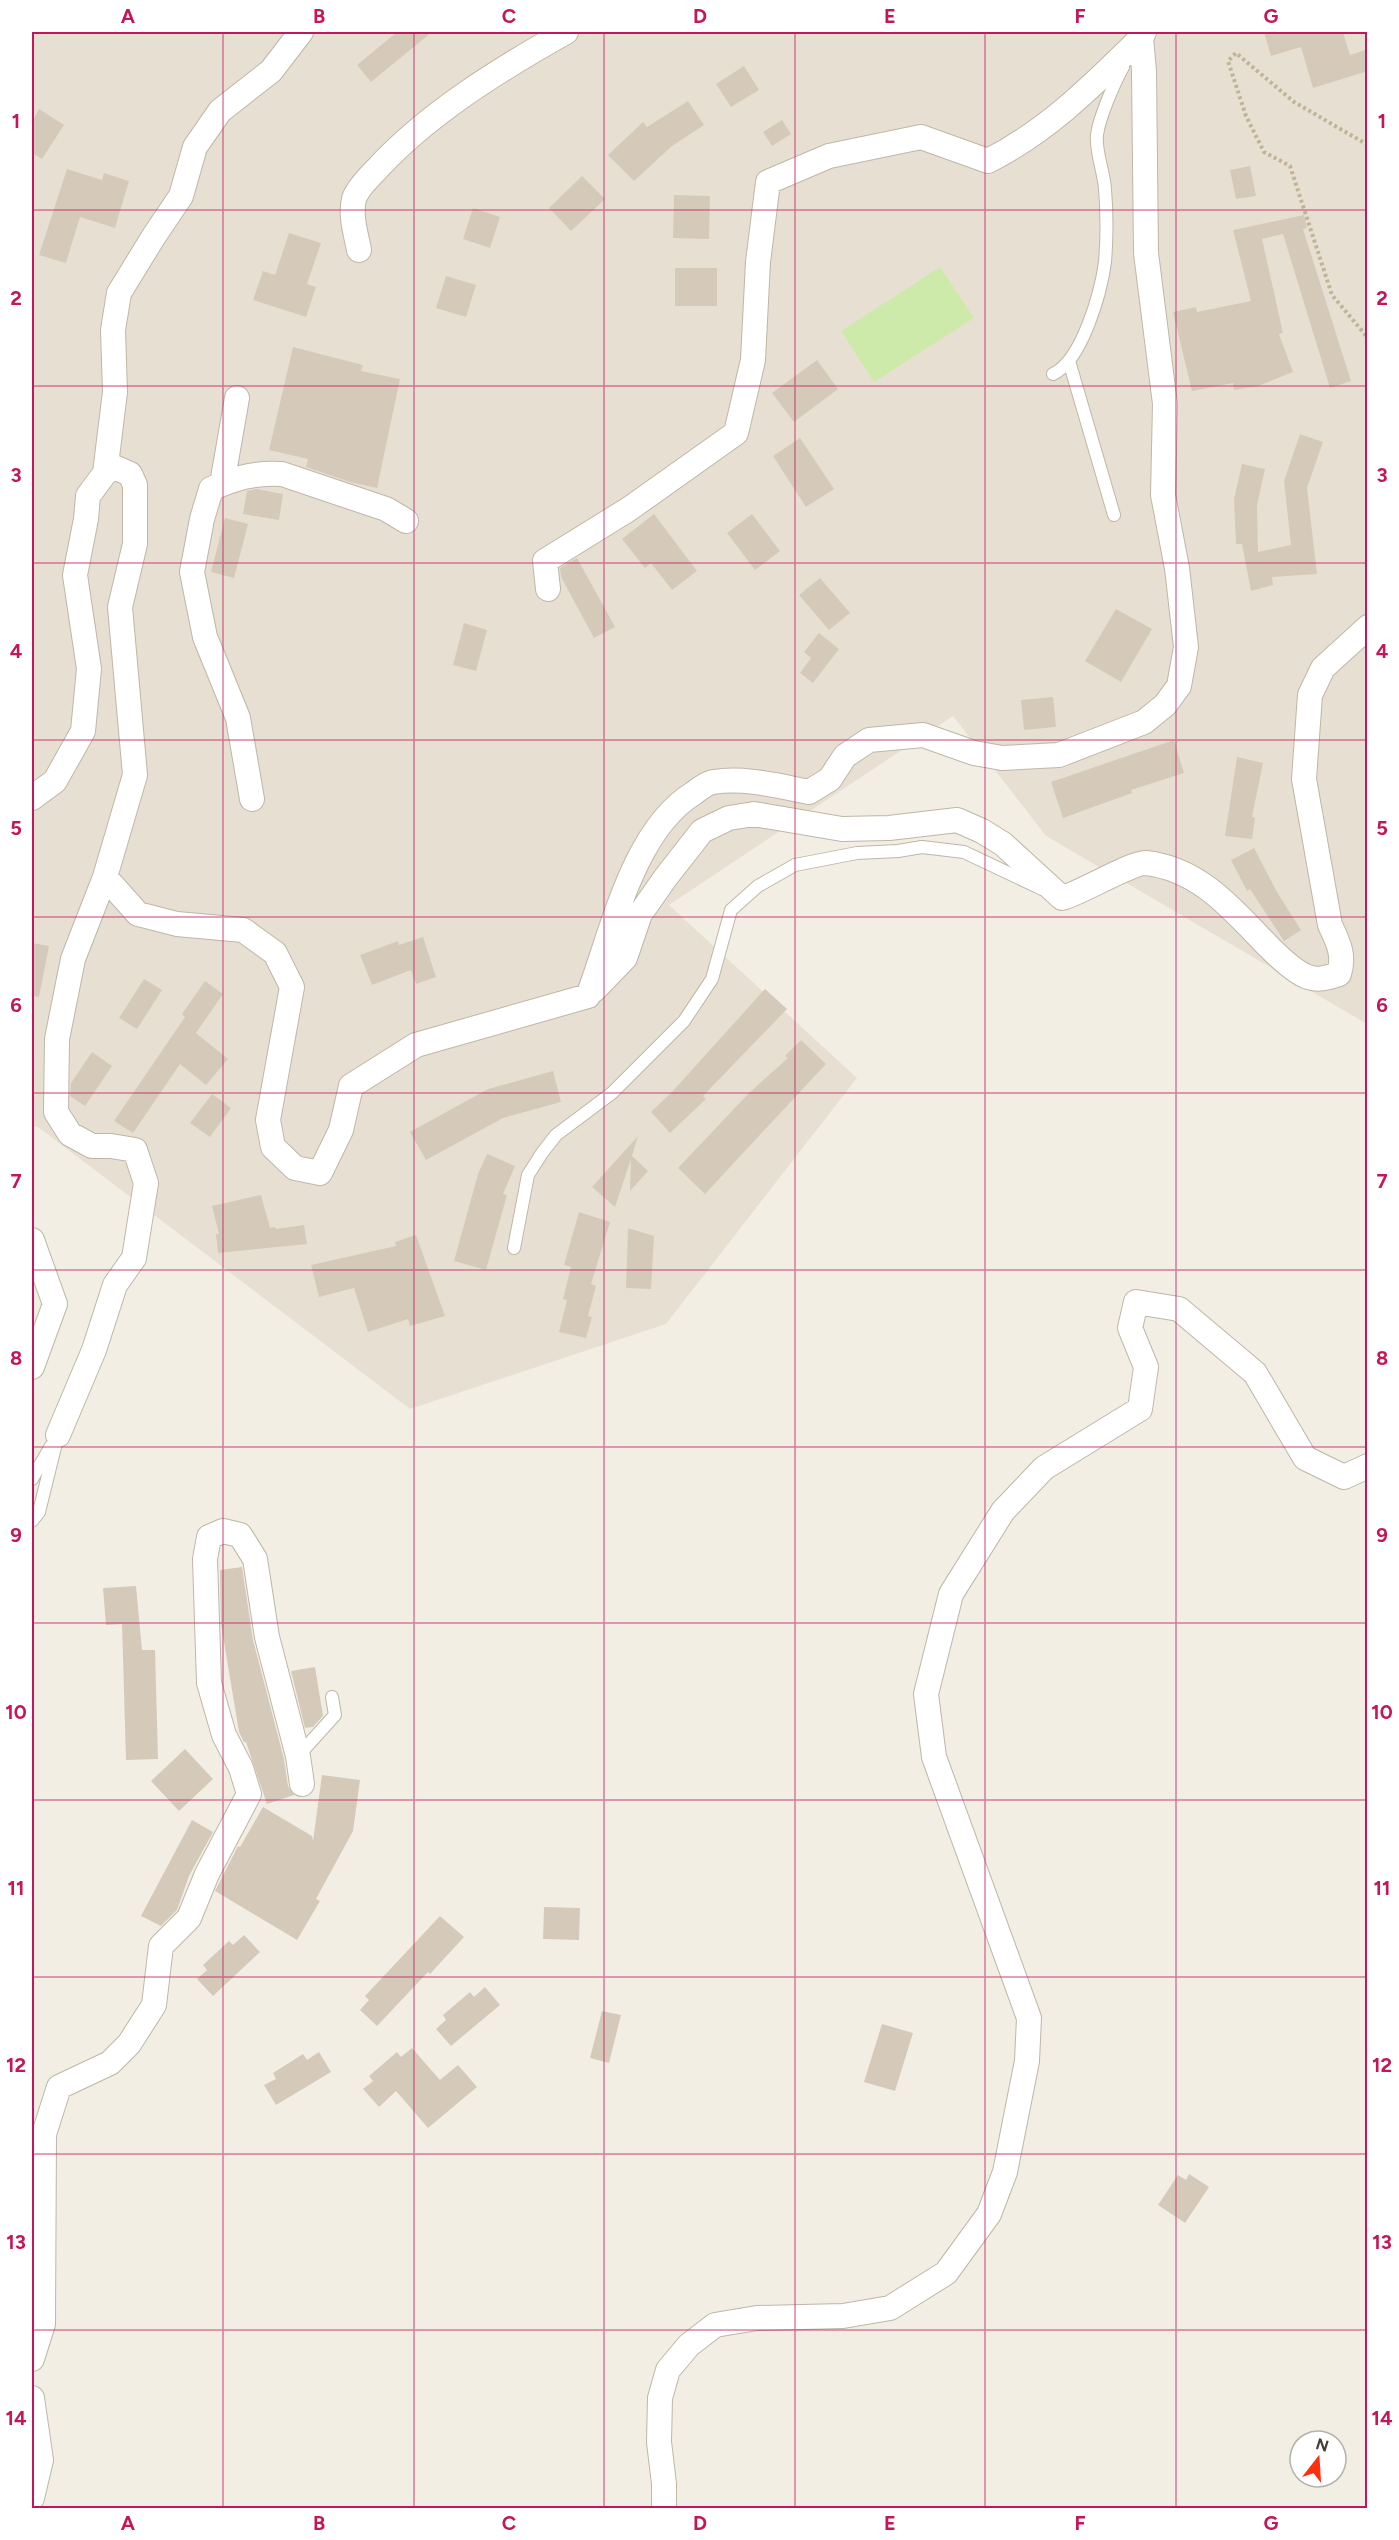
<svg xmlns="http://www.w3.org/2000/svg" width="1399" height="2540" font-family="Figtree,sans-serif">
  <rect width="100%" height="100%" fill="#f3eee4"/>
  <!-- residential -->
  <path fill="#e7e0d2" d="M32 32H1367V1024L1046 836 953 716 669 905 857 1078 666 1324 410 1409 38 1127 32 1126Z"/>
  <!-- green -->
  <path fill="#ceeaaa" d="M940 267 974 318 874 382 841 331Z"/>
  <!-- building -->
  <path fill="#d5cab9" d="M397 32H432L371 82 357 65Z
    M1264 32H1343L1350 55 1368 49V71L1313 88 1301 47 1271 56Z
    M744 66 759 90 731 107 716 84Z
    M688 101 704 125 672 146 634 181 608 155 643 122 647 127Z
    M39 109 64 125 42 159 32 153V122Z
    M782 120 791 134 772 146 763 132Z
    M1250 166 1256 196 1236 199 1230 170Z
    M67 169 102 180 104 173 129 181 115 228 80 217 66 263 39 255Z
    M582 176 605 199 571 231 549 208Z
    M674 195 710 196 709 239 673 238Z
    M473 208 500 217 490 248 463 239Z
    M1304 215 1307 228 1303 229 1351 381 1330 388 1283 234 1262 239 1283 333 1279 334 1293 372 1258 386 1234 390 1233 383 1192 391 1173 312 1196 307 1197 312 1251 301 1233 230Z
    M289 233 321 243 307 284 316 287 306 317 253 300 263 271 275 275Z
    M675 268H717V306H675Z
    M446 276 476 285 466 317 436 308Z
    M293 347 363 365 361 371 400 379 377 488 350 482 306 467 308 459 269 450Z
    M817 360 838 389 794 422 772 393Z
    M1300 434 1323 442 1307 488 1317 574 1272 577 1273 585 1251 591 1242 544H1236L1234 499 1242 464 1265 469 1257 505 1258 552 1291 545 1284 481Z
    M800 438 834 489 806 507 773 456Z
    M256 489 283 494 279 520 243 514 247 491Z
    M654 514 697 571 672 590 651 563 645 568 622 539Z
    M752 514 780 551 755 570 727 533Z
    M225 518 248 524 234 578 211 572Z
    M577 558 615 627 594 638 561 577 560 568Z
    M820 578 850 613 829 630 799 595Z
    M1116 609 1152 629 1121 682 1085 661Z
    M464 623 487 630 476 671 453 665Z
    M819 633 839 649 813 683 800 673 811 658 804 652Z
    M1053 697 1056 727 1024 730 1021 700Z
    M1174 740 1184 773 1131 790 1132 793 1063 818 1051 782Z
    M1237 757 1263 763 1252 817 1255 818 1252 839 1225 836Z
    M1254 848 1277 892 1301 930 1284 941 1250 889 1247 891 1231 860Z
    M423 937 436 977 416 984 411 970 372 985 360 955 398 941 399 945Z
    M32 943 49 946 39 997 32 996Z
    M144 979 162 990 137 1029 119 1018Z
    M205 981 223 994 196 1033 228 1059 206 1085 180 1064 133 1133 114 1121 185 1017 182 1014Z
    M765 989 787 1009 703 1096 706 1099 670 1133 651 1112 671 1093Z
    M801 1040 826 1064 705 1194 678 1168 749 1093 788 1058 785 1056Z
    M92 1052 112 1066 85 1106 70 1096 71 1083Z
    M553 1071 561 1102 503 1118 426 1160 410 1132 488 1089Z
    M212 1094 231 1108 210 1137 190 1123Z
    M638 1136 632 1156 648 1171 630 1191 631 1159 615 1207 592 1187Z
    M487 1154 515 1166 503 1194 507 1195 486 1270 454 1261 478 1174Z
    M261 1195 270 1228 275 1227 276 1229 304 1225 307 1244 218 1253 216 1234H219L212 1206Z
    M579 1212 610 1222 591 1284 596 1286 588 1316 592 1317 586 1338 559 1332 567 1300 563 1299 571 1267 564 1265Z
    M628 1228 654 1236 651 1289 626 1288Z
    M416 1235 445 1316 410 1326 408 1319 368 1332 354 1288 319 1297 311 1265 396 1246 395 1242Z
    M242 1567 253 1640 284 1759 288 1786 294 1795 267 1804 246 1742H244L239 1732 221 1624 220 1570Z
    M136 1586 142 1650H155L158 1759 126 1760 122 1624 106 1625 103 1588Z
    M315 1667 323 1716 313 1727 305 1728 291 1671Z
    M185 1749 213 1779 179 1811 151 1781Z
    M322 1775 360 1780 353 1831 316 1899 320 1901 297 1940 215 1891 238 1846 240 1847 263 1807 312 1836 313 1841Z
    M192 1820 213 1832 189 1876 177 1910 161 1926 141 1916Z
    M544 1907 580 1908 579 1940 543 1939Z
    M440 1916 464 1937 430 1974 428 1972 377 2026 360 2010 369 2000 365 1996Z
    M244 1935 260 1952 213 1996 197 1979 207 1970 203 1965 229 1941 233 1945Z
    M485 1987 500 2005 451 2046 436 2029 446 2020 443 2015 470 1992 474 1997Z
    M602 2011 621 2015 609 2063 590 2058Z
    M882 2024 913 2033 895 2091 864 2082Z
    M412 2048 440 2080 458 2065 477 2087 428 2128 396 2091 379 2107 363 2089 373 2081 369 2076 397 2052 401 2057Z
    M319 2052 331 2072 276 2105 264 2085 276 2079 273 2073 303 2054 307 2060Z
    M1189 2174 1209 2187 1185 2223 1158 2205 1178 2175 1186 2180Z"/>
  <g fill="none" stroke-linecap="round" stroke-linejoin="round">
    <!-- lane casing -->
    <g stroke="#bfb6a6" stroke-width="14">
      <path id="lane" d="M1069 361 1114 515
        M1053 374C1082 361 1101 292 1105 262 1107 237 1107 213 1105 189 1104 172 1095 151 1097 135 1099 118 1115 81 1123 67
        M514 1248 528 1175 542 1153 556 1135 612 1093 684 1021 712 979 731 910 758 886 795 865 857 853 898 851 922 847 964 852 1042 889
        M32 1479 51 1446
        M32 1521 39 1512 58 1435
        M298 1756 335 1715 332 1697"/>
    </g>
    <!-- street casing -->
    <g stroke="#bfb6a6" stroke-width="26">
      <path id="street" d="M301 32 271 71 220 111 195 147 181 196 154 236 119 293 113 330 115 392 105 473 114 467 130 474 135 485V544L120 607 135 775 105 877 138 914 177 924 243 930 275 953 292 987 268 1120 273 1147 295 1168 320 1173 341 1130 351 1086 416 1045 588 996C612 933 633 830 694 793 699 789 707 783 713 782 745 777 778 786 809 792L830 779 845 756 869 740 923 735 974 753 1002 758 1059 755 1144 722 1165 705 1179 686 1186 647 1177 568 1163 495 1165 404 1146 253 1144 71 1141 38 1144 32
        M359 250C356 234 350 216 354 199 357 189 369 177 376 170 427 114 500 69 566 32
        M222 484 237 398
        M548 589 545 561 629 509 736 433 753 360 758 262 768 182 829 156 921 137 988 161C1049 130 1093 85 1141 38
        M32 798 55 781 83 731 89 669 75 575 86 519 88 496 105 473
        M252 799 238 718 205 637 192 572 202 519 211 489C235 478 256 472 282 474L386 509 406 521
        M594 990 625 958 640 914 666 877 702 831 729 818 754 814 842 829 889 828 957 820 982 831 1003 844 1062 898C1081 893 1132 862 1146 863 1200 869 1233 910 1268 946 1277 955 1296 973 1308 977 1319 981 1329 977 1339 974 1345 955 1338 942 1330 925L1304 779 1310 695 1323 668 1368 627
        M32 1240 55 1304 32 1367
        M58 1435 94 1350 115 1285 134 1258 146 1183 135 1150 111 1146H92L70 1134 56 1112 57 1039 73 959 105 877
        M32 2359 43 2324 44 2134 59 2087 110 2063 129 2044 154 2005 161 1946 189 1918 207 1874 249 1794 241 1768 224 1735 209 1683 205 1559 209 1537 223 1531 240 1535 255 1559 267 1637 298 1756 302 1784
        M32 2398 41 2460 32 2498
        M664 2508V2484L659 2442 660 2398 668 2370 689 2345 715 2325 757 2318 843 2316 890 2308 946 2273 989 2214 1005 2172 1027 2061 1029 2018 934 1757 926 1694 951 1594 1003 1511 1044 1468 1140 1409 1146 1367 1130 1328 1136 1302 1179 1309 1255 1373 1305 1458 1344 1477 1368 1466"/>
    </g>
    <!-- path -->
    <path stroke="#c2b297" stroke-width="4" stroke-dasharray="3 3" stroke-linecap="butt" d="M1368 145 1294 102 1236 53 1228 61 1246 116 1264 152 1290 166 1332 295 1368 338"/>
    <!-- lane -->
    <use href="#lane" stroke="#fff" stroke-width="12"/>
    <!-- street -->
    <use href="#street" stroke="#fff" stroke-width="24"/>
  </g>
  <!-- grid -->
  <path fill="none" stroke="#c2185b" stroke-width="1.5" stroke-opacity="0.55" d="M223 32V2508M414 32V2508M604 32V2508M795 32V2508M985 32V2508M1176 32V2508M32 210H1368M32 386H1368M32 563H1368M32 740H1368M32 917H1368M32 1093H1368M32 1270H1368M32 1447H1368M32 1623H1368M32 1800H1368M32 1977H1368M32 2154H1368M32 2330H1368"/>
  <!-- border -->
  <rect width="1399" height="2540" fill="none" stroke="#ffffff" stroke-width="66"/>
  <!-- north arrow -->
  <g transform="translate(1318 2459) rotate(17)"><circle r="28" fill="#ffffff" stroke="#b5b2ae" stroke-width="1.5"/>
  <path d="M0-4.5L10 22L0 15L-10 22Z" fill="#ff2f0f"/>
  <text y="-9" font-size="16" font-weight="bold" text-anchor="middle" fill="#463e34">N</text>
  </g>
  <rect x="33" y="33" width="1333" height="2474" fill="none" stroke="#c2185b" stroke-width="2"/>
  <g font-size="20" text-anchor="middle" font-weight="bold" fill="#c2185b">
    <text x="128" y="23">A</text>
    <text x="319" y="23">B</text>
    <text x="509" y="23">C</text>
    <text x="700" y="23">D</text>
    <text x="890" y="23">E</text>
    <text x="1080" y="23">F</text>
    <text x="1271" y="23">G</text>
    <text x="16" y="128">1</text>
    <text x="1382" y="128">1</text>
    <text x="16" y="305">2</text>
    <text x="1382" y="305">2</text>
    <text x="16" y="482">3</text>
    <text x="1382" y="482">3</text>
    <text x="16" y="658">4</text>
    <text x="1382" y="658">4</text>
    <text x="16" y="835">5</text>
    <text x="1382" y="835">5</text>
    <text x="16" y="1012">6</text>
    <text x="1382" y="1012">6</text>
    <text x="16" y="1188">7</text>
    <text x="1382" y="1188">7</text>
    <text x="16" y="1365">8</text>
    <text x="1382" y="1365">8</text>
    <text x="16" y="1542">9</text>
    <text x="1382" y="1542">9</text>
    <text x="16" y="1719">10</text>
    <text x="1382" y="1719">10</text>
    <text x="16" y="1895">11</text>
    <text x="1382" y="1895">11</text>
    <text x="16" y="2072">12</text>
    <text x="1382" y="2072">12</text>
    <text x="16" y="2249">13</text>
    <text x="1382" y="2249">13</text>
    <text x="16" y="2425">14</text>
    <text x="1382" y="2425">14</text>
    <text x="128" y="2530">A</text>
    <text x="319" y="2530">B</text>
    <text x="509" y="2530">C</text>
    <text x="700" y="2530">D</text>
    <text x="890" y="2530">E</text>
    <text x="1080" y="2530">F</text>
    <text x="1271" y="2530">G</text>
  </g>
</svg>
